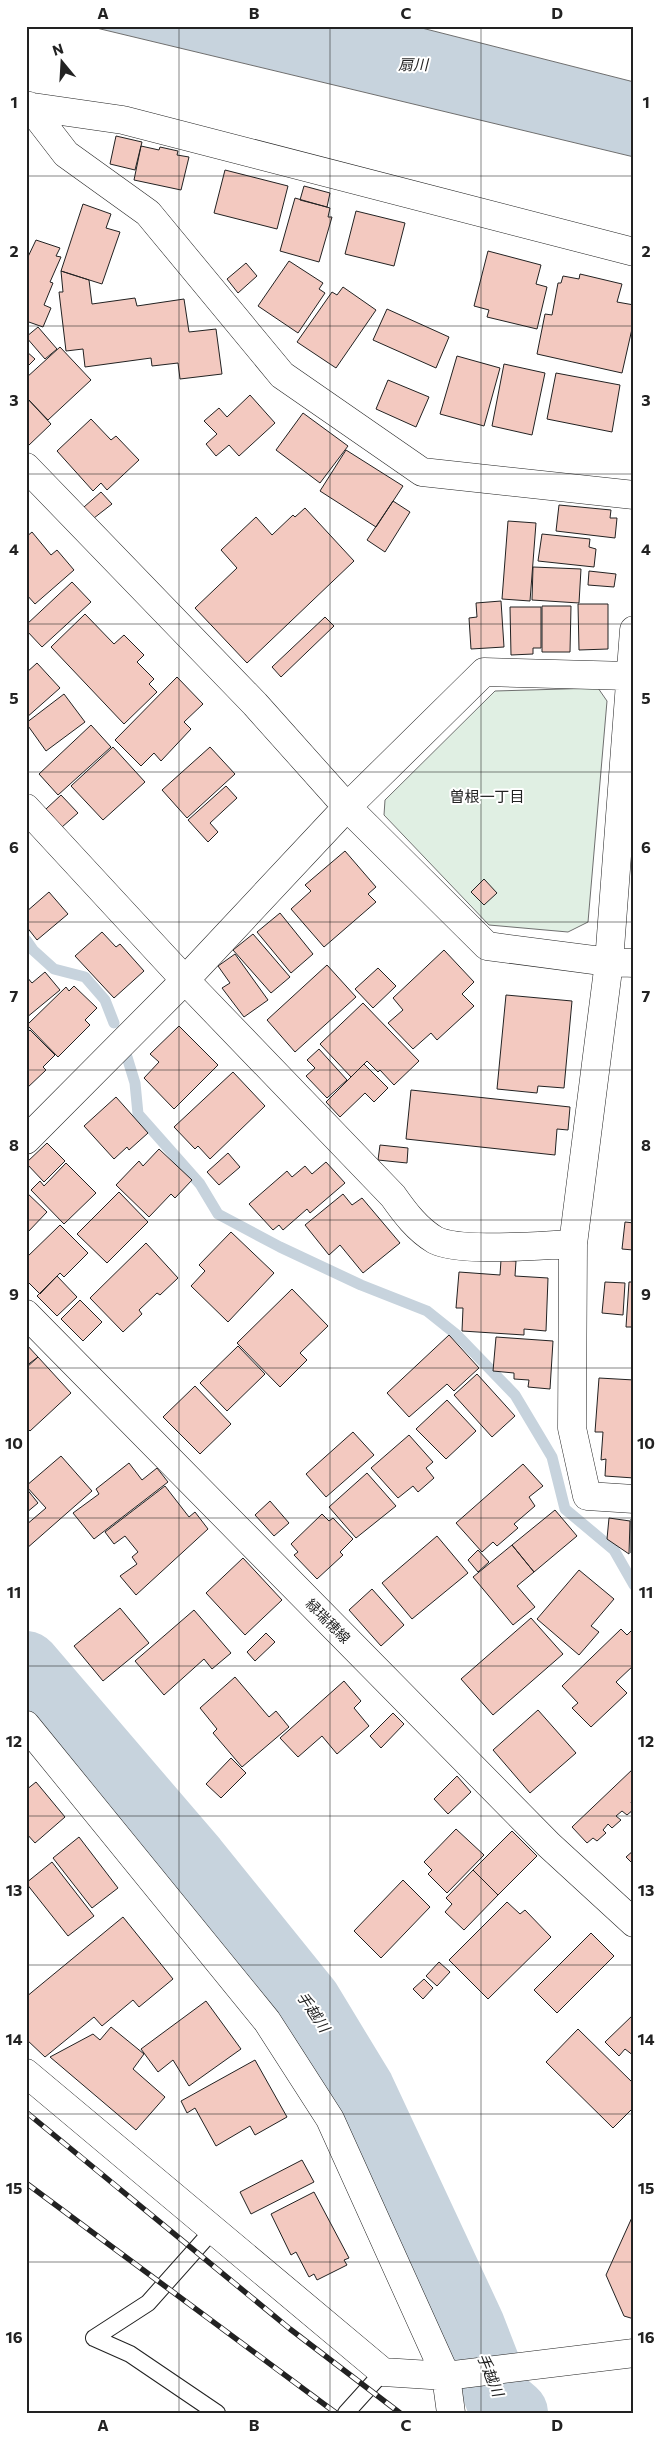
<svg xmlns="http://www.w3.org/2000/svg" width="660" height="2439" font-family="Commissioner,'Noto Sans JP',sans-serif">
  <rect width="100%" height="100%" fill="#fff"/>
  <!-- green -->
  <path fill="#e0efe3" stroke="#6f6f6f" d="M598 688 607 701 588 922 568 932 489 925 384 815 385 800 495 691Z"/>
  <!-- water -->
  <path fill="#c7d3dd" stroke="#6f6f6f" d="M88 26H414L634 82V157Z"/>
  <g fill="none" stroke-linecap="round" stroke-linejoin="round">
    <!-- stream -->
    <path stroke="#c7d3dd" stroke-width="11" d="M26 940 33 950 54 969 85 977 105 1000 114 1023
      M127 1057 135 1083 138 1114 200 1184 218 1214 280 1247 361 1285 427 1311 457 1335 515 1395 552 1457 565 1509 614 1550 634 1585
      M498 2413 500 2401"/>
    <!-- river -->
    <path stroke="#c7d3dd" stroke-width="68" d="M26 1665 194 1861 307 2001 361 2090 471 2326 500 2401 514 2413"/>
  </g>
  <!-- building -->
  <path fill="#f3c9c0" stroke="#222" d="M116 136 142 142 135 170 110 164Z
    M141 146 159 150 160 147 178 151 177 155 189 157 181 190 134 180Z
    M225 170 288 186 277 229 214 213Z
    M304 186 330 193 327 207 300 200Z
    M295 198 330 208 328 217H332L319 262 280 251Z
    M83 204 111 214 106 228 120 232 102 284 61 271Z
    M356 211 405 223 394 266 345 254Z
    M36 240 60 248 56 256 61 257 50 282 53 283 44 305 51 308 43 327 26 321V261Z
    M488 251 541 265 536 284 547 287 537 329 487 317 489 310 474 306Z
    M289 261 323 283 319 289 325 293 298 333 258 306Z
    M246 263 257 276 238 293 227 279Z
    M61 271 89 280 92 304 135 298 137 306 184 299 189 332 216 329 222 374 180 379 178 363 152 366 151 358 85 367 83 349 66 351 59 292H63Z
    M580 274 622 284 617 302 634 305V320L622 373 537 354 545 314 552 315 558 283H561L563 276 579 279Z
    M343 287 376 310 336 368 297 342 332 292 337 295Z
    M387 309 449 337 436 368 373 340Z
    M38 327 57 349 45 359 26 337Z
    M60 347 91 380 48 420 26 397V378Z
    M26 351 35 359 26 368Z
    M457 356 500 368 484 426 440 414Z
    M504 364 545 373 532 435 492 426Z
    M556 373 620 385 612 432 547 419Z
    M388 380 429 397 416 427 376 409Z
    M250 395 275 423 239 456 229 445 216 456 206 444 217 434 204 421 219 408 227 417Z
    M26 397 51 424 28 446 26 444Z
    M303 413 348 446 320 483 276 450Z
    M91 419 111 440 116 436 139 460 107 490 101 483 93 491 57 451Z
    M346 450 403 486 376 527 320 491Z
    M101 492 112 504 94 518 84 507Z
    M393 501 410 512 385 552 367 540Z
    M559 505 611 510 610 518H617L615 538 556 531Z
    M305 508 354 561 247 663 195 608 237 568 221 550 256 517 272 535 293 515 295 517Z
    M508 521 536 523 530 601 502 599Z
    M32 532 51 555 57 550 74 570 35 604 26 594V537Z
    M542 534 590 539 589 547 596 549 594 567 538 561Z
    M533 567 581 569 579 603 532 600Z
    M589 571 616 574 614 587 588 585Z
    M72 582 91 602 42 647 26 630V625Z
    M501 601 504 647 471 649 469 618 477 617 476 603Z
    M578 604H608V649L579 650Z
    M542 606H571L570 652H542Z
    M510 607H541V648H533V654L511 655Z
    M85 614 114 644 124 635 144 655 137 662 154 679 149 684 157 692 124 724 51 647Z
    M325 617 334 626 281 677 272 667Z
    M37 663 60 688 26 718V673Z
    M177 677 203 704 184 722 191 729 161 761 154 753 141 766 115 740Z
    M64 694 85 722 46 751 26 723Z
    M91 725 111 747 58 795 39 774Z
    M113 747 145 782 103 820 71 786Z
    M210 747 235 774 187 818 162 790Z
    M226 786 237 798 210 823 218 832 208 842 188 820Z
    M61 795 78 813 62 827 46 809Z
    M345 851 376 887 368 894 376 902 324 947 291 909 311 891 305 885Z
    M484 879 497 893 484 905 471 892Z
    M49 892 68 914 37 940 26 926V912Z
    M280 913 313 954 291 973 257 932Z
    M102 932 116 947 120 944 144 971 114 998 75 956Z
    M253 934 290 977 271 993 233 950Z
    M444 950 474 982 462 994 474 1006 437 1040 431 1033 413 1049 388 1023 403 1010 393 998Z
    M235 954 268 1000 244 1017 222 988 230 983 218 966Z
    M327 965 356 997 295 1052 267 1020Z
    M378 968 396 986 373 1008 355 989Z
    M45 972 60 990 26 1018V976L32 983Z
    M74 986 97 1008 85 1020 90 1025 58 1057 27 1025 66 987 69 991Z
    M506 995 572 1001 564 1088 538 1086 537 1093 497 1089Z
    M363 1003 419 1061 394 1085 380 1070 378 1072 367 1061 351 1077 320 1044Z
    M179 1026 218 1065 174 1109 144 1078 159 1062 150 1054Z
    M30 1030 55 1055 43 1067 46 1070 26 1089V1033Z
    M319 1049 347 1080 327 1098 306 1076 315 1068 307 1060Z
    M364 1064 388 1088 374 1102 365 1093 340 1117 326 1102Z
    M233 1072 265 1106 210 1159 198 1146 195 1149 174 1127Z
    M411 1090 570 1107 568 1130 557 1129 555 1155 406 1139Z
    M116 1097 148 1133 129 1150 127 1147 114 1159 84 1126Z
    M47 1143 65 1161 44 1182 26 1163Z
    M380 1145 408 1148 407 1163 378 1160Z
    M159 1149 192 1180 175 1198 171 1194 149 1217 116 1185 139 1161 143 1166Z
    M228 1153 240 1167 219 1185 207 1172Z
    M326 1162 345 1183 310 1213 307 1209 283 1230 279 1225 273 1230 249 1204 287 1171 292 1177 305 1166 312 1174Z
    M66 1163 96 1193 64 1224 31 1190 40 1181 44 1186Z
    M26 1192 47 1212 26 1234Z
    M119 1192 148 1222 107 1263 77 1234Z
    M343 1194 352 1205 362 1198 400 1243 363 1273 340 1245 329 1255 305 1225Z
    M625 1222 634 1223V1260L633 1250 622 1249Z
    M60 1225 88 1253 64 1277 60 1273 40 1294 26 1280V1258Z
    M231 1232 274 1273 228 1322 191 1286 205 1271 199 1265Z
    M146 1243 178 1278 160 1295 157 1293 139 1310 142 1314 123 1332 90 1298Z
    M501 1260 516 1261 515 1276 548 1278 546 1331 524 1329V1335L462 1331 463 1308H456L459 1272 500 1275Z
    M57 1276 77 1297 57 1316 37 1296Z
    M605 1282 625 1283 623 1315 602 1313Z
    M629 1282H634V1327H626Z
    M292 1289 328 1326 300 1353 307 1360 280 1387 237 1343Z
    M80 1300 102 1322 83 1341 61 1319Z
    M449 1335 479 1368 454 1391 447 1384 409 1417 387 1393Z
    M496 1337 553 1341 550 1389 528 1387 529 1380 514 1379V1373L493 1371Z
    M26 1344 38 1357 26 1366Z
    M238 1346 265 1374 227 1411 200 1383Z
    M38 1357 71 1393 30 1431 26 1427V1368Z
    M477 1374 515 1416 492 1437 454 1395Z
    M599 1378 634 1380V1478L605 1476 606 1459 601 1460 603 1432H595Z
    M195 1386 231 1424 200 1454 163 1417Z
    M447 1400 476 1431 446 1459 416 1429Z
    M353 1432 374 1455 326 1497 306 1474Z
    M409 1435 433 1462 426 1468 434 1478 418 1492 413 1486 398 1498 371 1468Z
    M61 1456 92 1491 26 1549V1525L46 1508 26 1486Z
    M129 1463 142 1480 157 1468 168 1482 94 1539 73 1513 99 1494 96 1489Z
    M523 1464 543 1486 529 1497 535 1506 514 1524 518 1528 497 1546 493 1542 482 1552 456 1523Z
    M367 1473 396 1506 356 1538 329 1507Z
    M165 1486 189 1517 195 1512 208 1529 136 1595 120 1576 137 1564 132 1557 138 1552 125 1536 114 1544 105 1532Z
    M26 1488 38 1503 26 1513Z
    M270 1501 289 1523 274 1536 255 1515Z
    M555 1510 577 1536 534 1572 512 1545Z
    M322 1514 329 1521 333 1518 353 1539 340 1552 343 1555 317 1579 294 1555 298 1552 291 1544Z
    M609 1518 630 1521 629 1554 607 1539Z
    M631 1519H634V1553H631Z
    M437 1536 468 1573 412 1619 382 1583Z
    M512 1545 534 1572 517 1586 535 1607 513 1625 473 1577Z
    M478 1550 489 1562 478 1572 468 1560Z
    M243 1558 282 1600 245 1635 206 1593Z
    M579 1570 614 1599 591 1626 599 1632 579 1655 537 1619Z
    M372 1589 404 1625 381 1646 349 1610Z
    M120 1608 149 1643 103 1681 74 1646Z
    M194 1610 231 1653 212 1669 204 1659 164 1695 135 1661Z
    M531 1618 563 1654 493 1715 461 1679Z
    M621 1629 627 1635 632 1630 634 1632V1665L616 1682 627 1693 591 1727 572 1708 578 1703 562 1686Z
    M266 1633 275 1642 255 1661 247 1652Z
    M235 1677 269 1717 276 1711 289 1727 242 1767 213 1733 217 1729 200 1708Z
    M344 1681 361 1701 354 1708 369 1726 337 1754 322 1736 298 1757 280 1738Z
    M538 1710 576 1753 530 1793 493 1750Z
    M393 1713 404 1724 381 1748 370 1736Z
    M231 1758 246 1773 221 1798 206 1784Z
    M634 1768V1800L631 1802 634 1809 627 1815 622 1811 616 1816 621 1820 612 1828 608 1824 603 1830 606 1833 597 1841 593 1838 587 1843 572 1827Z
    M457 1776 471 1792 448 1814 434 1799Z
    M36 1782 65 1817 35 1843 26 1833V1790Z
    M456 1829 484 1855 447 1893 428 1874 432 1870 424 1862Z
    M512 1831 537 1856 498 1895 473 1870Z
    M79 1837 118 1888 92 1908 53 1858Z
    M634 1850V1865L626 1857Z
    M52 1862 94 1916 68 1936 26 1883Z
    M473 1870 498 1895 464 1930 445 1912 452 1904 446 1898Z
    M403 1880 430 1907 381 1958 354 1931Z
    M507 1902 520 1914 525 1910 551 1937 488 1999 449 1960Z
    M123 1917 173 1979 139 2007 133 2000 102 2026 94 2017 45 2057 26 2039V1997Z
    M591 1933 614 1956 557 2013 534 1990Z
    M439 1962 450 1972 437 1986 426 1976Z
    M424 1979 433 1988 423 1999 413 1989Z
    M206 2001 241 2049 189 2086 173 2060 158 2072 141 2049Z
    M634 2014V2056L625 2049 619 2056 605 2042Z
    M111 2027 144 2054 133 2069 165 2097 136 2130 50 2057 93 2034 100 2040Z
    M578 2029 634 2084V2107L613 2128 546 2062Z
    M255 2060 287 2117 255 2135 250 2126 216 2146 195 2108 187 2113 181 2101Z
    M302 2160 314 2182 251 2214 240 2192Z
    M314 2192 349 2258 344 2260 347 2265 317 2280 314 2274 309 2277 296 2252 291 2255 271 2214Z
    M634 2213V2319L624 2316 606 2275Z"/>
  <g fill="none" stroke-linecap="round" stroke-linejoin="round">
    <!-- lane casing -->
    <g stroke="#222" stroke-width="18">
      <path id="lane" d="M94 2338 148 2303 213 2230
        M94 2338 130 2354 217 2413
        M346 2413 383 2372"/>
    </g>
    <!-- street casing -->
    <g stroke="#222" stroke-width="29">
      <path id="street" d="M26 106 123 120 634 252
        M29 106 66 154 148 213 282 375 422 472 634 495
        M26 467 255 704 347 807 487 946 609 962 634 963
        M634 630 609 962 573 1244 572 1428 587 1496 634 1499
        M26 808 185 980 393 1196C405 1213 417 1229 435 1240 460 1253 542 1245 573 1244
        M26 1140 185 980 347 807 484 672 630 676
        M26 1725 267 2021 330 2119 446 2376 451 2413
        M26 2073 383 2372 446 2376 634 2353"/>
    </g>
    <!-- secondary casing -->
    <g stroke="#222" stroke-width="29">
      <path id="secondary" d="M26 1314 549 1845 634 1923"/>
    </g>
    <!-- lane -->
    <use href="#lane" stroke="#fff" stroke-width="16"/>
    <!-- street -->
    <use href="#street" stroke="#fff" stroke-width="28"/>
    <!-- secondary -->
    <use href="#secondary" stroke="#fff" stroke-width="28"/>
    <!-- rail casing -->
    <g stroke="#222" stroke-width="5.5">
      <path id="rail" d="M26 2112 290 2329 400 2413
        M26 2183 336 2413"/>
    </g>
    <!-- rail -->
    <use href="#rail" stroke="#fff" stroke-width="4" stroke-dasharray="11" stroke-linecap="butt"/>
  </g>
  <!-- grid -->
  <path fill="none" stroke="#222" stroke-width="1" stroke-opacity="0.55" d="M179 26V2413M330 26V2413M481 26V2413M26 176H634M26 326H634M26 474H634M26 624H634M26 772H634M26 922H634M26 1070H634M26 1220H634M26 1368H634M26 1518H634M26 1666H634M26 1816H634M26 1965H634M26 2114H634M26 2262H634"/>
  <g text-anchor="middle" stroke-width="4" stroke-linejoin="round" paint-order="stroke">
    <!-- street labels -->
    <g font-size="14" fill="#222" stroke="#fff">
      <text transform="translate(328 1621) rotate(45)" y="5">緑瑞穂線</text>
    </g>
    <!-- water labels -->
    <g font-size="15" font-style="italic" fill="#222" stroke="#fff">
      <text x="413" y="70">扇川</text>
      <text transform="translate(313 2012) rotate(56)" y="5">手越川</text>
      <text transform="translate(490 2375) rotate(68)" y="5">手越川</text>
    </g>
    <!-- neighbourhood labels -->
    <g font-size="15" fill="#222" stroke="#fff">
      <text x="487" y="802">曽根一丁目</text>
    </g>
  </g>
  <!-- border -->
  <rect width="660" height="2439" fill="none" stroke="#ffffff" stroke-width="55"/>
  <!-- north arrow -->
  <g transform="translate(62 62) rotate(342)" stroke="#ffffff" stroke-width="4" paint-order="stroke">
  <path d="M0-4L9 19L0 12L-9 19Z" fill="#222222"/>
  <text y="-8" font-size="14" font-weight="bold" text-anchor="middle" fill="#222222">N</text>
  </g>
  <rect x="28" y="28" width="604" height="2384" fill="none" stroke="#222" stroke-width="2"/>
  <g font-size="16" text-anchor="middle" font-weight="bold" fill="#222">
    <text x="103" y="19">A</text>
    <text x="254" y="19">B</text>
    <text x="406" y="19">C</text>
    <text x="557" y="19">D</text>
    <text x="14" y="108">1</text>
    <text x="646" y="108">1</text>
    <text x="14" y="257">2</text>
    <text x="646" y="257">2</text>
    <text x="14" y="406">3</text>
    <text x="646" y="406">3</text>
    <text x="14" y="555">4</text>
    <text x="646" y="555">4</text>
    <text x="14" y="704">5</text>
    <text x="646" y="704">5</text>
    <text x="14" y="853">6</text>
    <text x="646" y="853">6</text>
    <text x="14" y="1002">7</text>
    <text x="646" y="1002">7</text>
    <text x="14" y="1151">8</text>
    <text x="646" y="1151">8</text>
    <text x="14" y="1300">9</text>
    <text x="646" y="1300">9</text>
    <text x="14" y="1449">10</text>
    <text x="646" y="1449">10</text>
    <text x="14" y="1598">11</text>
    <text x="646" y="1598">11</text>
    <text x="14" y="1747">12</text>
    <text x="646" y="1747">12</text>
    <text x="14" y="1896">13</text>
    <text x="646" y="1896">13</text>
    <text x="14" y="2045">14</text>
    <text x="646" y="2045">14</text>
    <text x="14" y="2194">15</text>
    <text x="646" y="2194">15</text>
    <text x="14" y="2343">16</text>
    <text x="646" y="2343">16</text>
    <text x="103" y="2431">A</text>
    <text x="254" y="2431">B</text>
    <text x="406" y="2431">C</text>
    <text x="557" y="2431">D</text>
  </g>
</svg>
